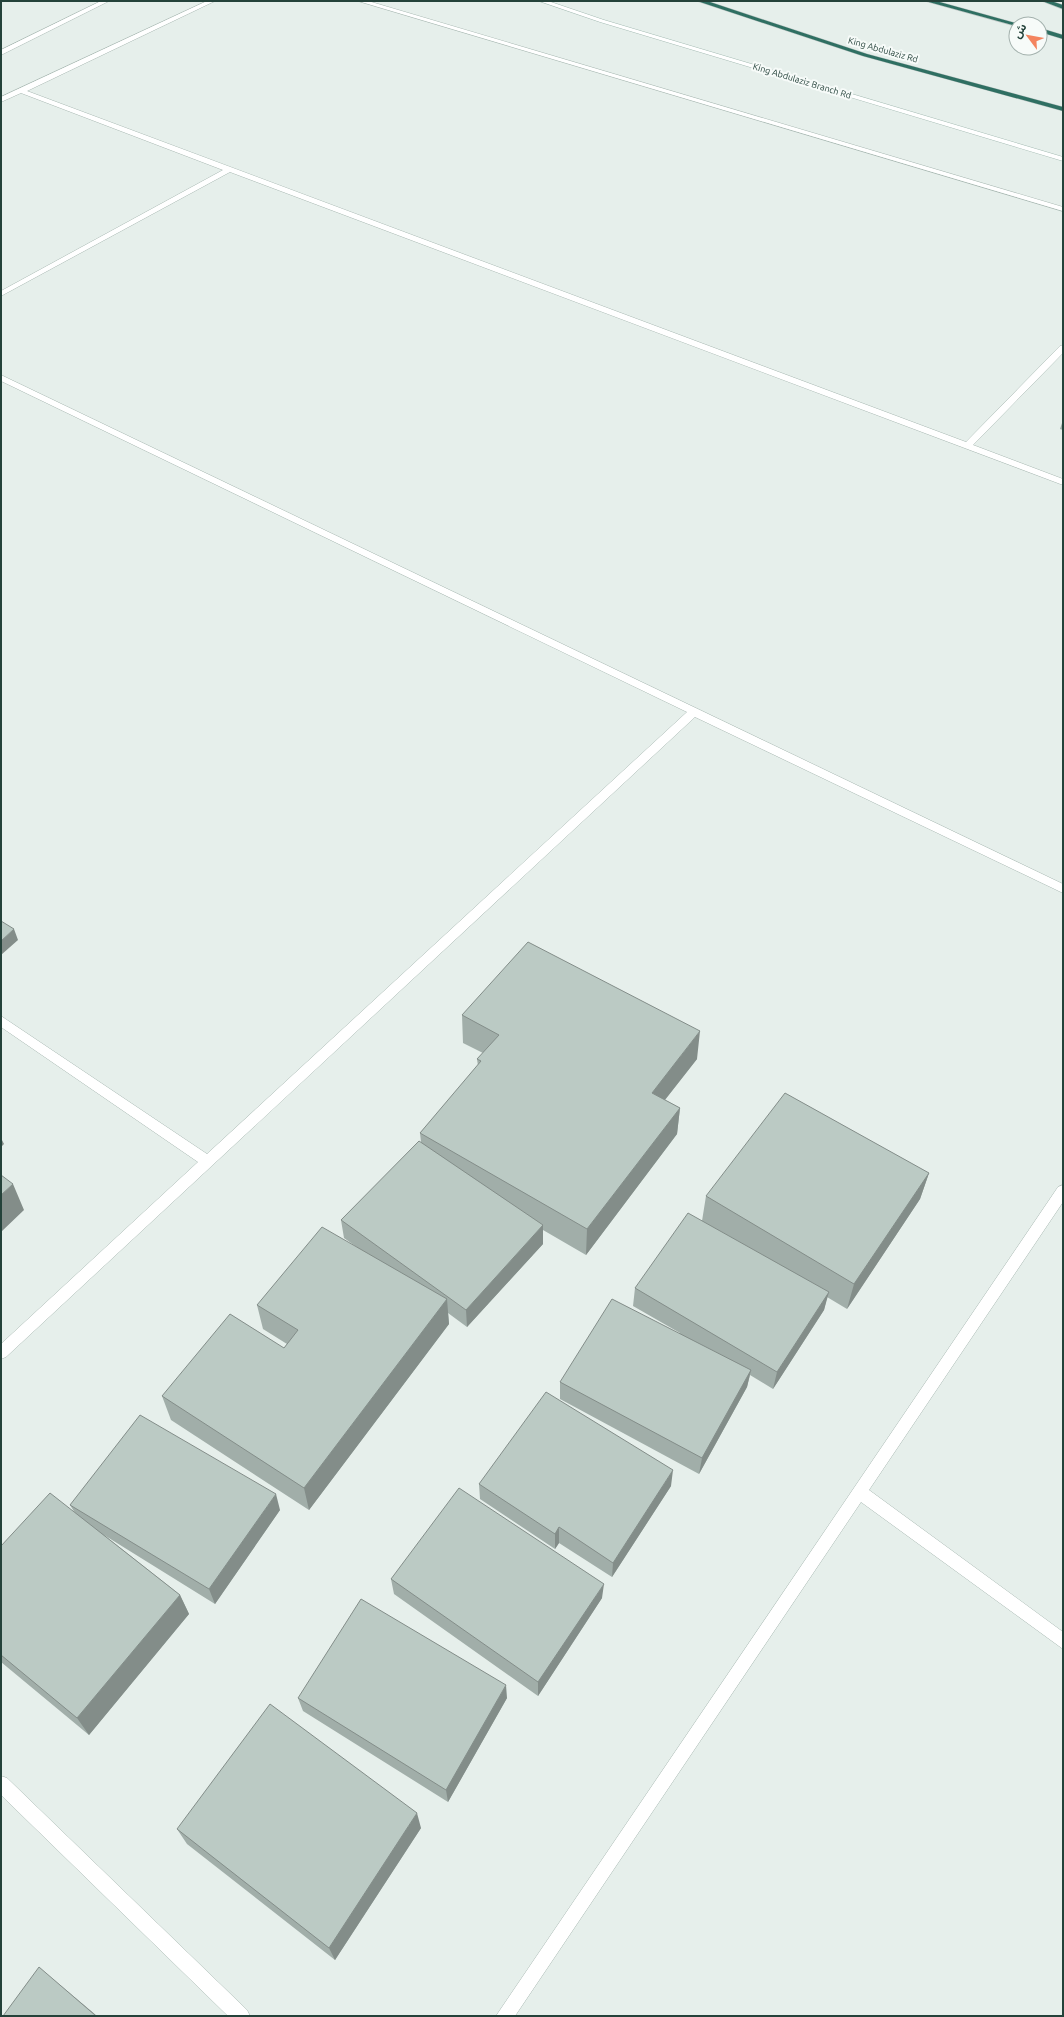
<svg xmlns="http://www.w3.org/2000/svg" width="1064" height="2017" font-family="Ubuntu,'Noto Sans Arabic',sans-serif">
  <rect width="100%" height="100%" fill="#e6efeb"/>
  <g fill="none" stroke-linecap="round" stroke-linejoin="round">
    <!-- street casing -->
    <g stroke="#a8b8b2" stroke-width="1">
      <path id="street" d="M101 1H109L1 55V50Z
        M207 1H215L27 91 966 442 1060 346 1063 345V353L973 445 1063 479V485L230 172 1 296V291L223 170 21 93 1 102V97Z
        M358 1H368L1063 207V211Z
        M1 375 1063 884V893L695 717 6 1357 1 1359V1344L198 1162 1 1027V1016L207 1154 687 712 1 381Z
        M1063 1185V1202L869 1490 1063 1632V1649L861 1502 515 2016H496L1058 1187Z
        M1 1776 7 1778 247 2010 250 2016H228L1 1795Z"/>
    </g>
    <!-- secondary casing -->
    <g stroke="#a4bbb3" stroke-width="1">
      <path id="secondary" d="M539 1H548L604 20 1063 157V161L600 22Z"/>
    </g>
    <!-- highway casing -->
    <g stroke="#c2cac8" stroke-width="1">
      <path id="highway" d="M697 1H707L867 54 1063 107V111L863 56Z
        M925 1H936L1019 24H1016V26Z
        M1042 1H1051L1063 5V9Z
        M1040 28 1063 35V39L1040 32Z"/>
    </g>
    <!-- street -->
    <use href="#street" fill="#fff" fill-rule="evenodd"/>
    <!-- secondary -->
    <use href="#secondary" fill="#fff" fill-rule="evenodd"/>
    <!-- highway -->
    <use href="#highway" fill="#2f6f62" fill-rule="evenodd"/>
  </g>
  <!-- wall -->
  <path fill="#a1aea9" d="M1063 420V430L1060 429Z
    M462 1015 697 1059 665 1100 680 1108 677 1134 586 1255 543 1230V1244L467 1327 448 1313 449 1324 309 1510 171 1420 162 1396 284 1348 287 1344 263 1329 257 1305 358 1248 344 1238 341 1220 421 1142 420 1133 478 1066 477 1059 483 1053 463 1043Z
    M929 1173 920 1199 847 1309 827 1297 824 1310 773 1389 750 1375 747 1387 699 1474 560 1399V1382L680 1333 633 1306 635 1288 702 1221 706 1196Z
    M479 1484 671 1486 612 1577 559 1543 555 1549 480 1499Z
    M70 1505 280 1510 215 1604 104 1535 180 1595 189 1614 89 1735 1 1662V1546L75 1513Z
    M391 1579 602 1598 538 1696 394 1594Z
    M298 1698H507L448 1802 303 1711Z
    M421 1828 335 1960 187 1844 177 1829Z"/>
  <!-- shaded-wall -->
  <path fill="#838d89" d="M14 929 18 940 1 955V941Z
    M700 1031 697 1059 649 1120 652 1093Z
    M680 1108 677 1134 586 1255 587 1229Z
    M1 1138 4 1144 1 1147Z
    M929 1173 920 1199 847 1309 854 1284Z
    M13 1184 24 1210 1 1232V1195Z
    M543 1225V1244L467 1327 466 1310Z
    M829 1292 824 1310 773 1389 777 1372Z
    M447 1299 449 1324 309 1510 304 1488Z
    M751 1370 747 1387 699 1474 702 1458Z
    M673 1470 671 1486 612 1577 613 1563Z
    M276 1494 280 1510 215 1604 209 1589Z
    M559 1527V1543L555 1549V1534Z
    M604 1584 602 1598 538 1696V1682Z
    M180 1595 189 1614 89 1735 77 1718Z
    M506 1685 507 1698 448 1802 446 1790Z
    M417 1813 421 1828 335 1960 329 1948Z
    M39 1967 53 1979 97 2016H96Z"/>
  <!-- building -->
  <path fill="#bbcac4" stroke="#838d89" d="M1 921 14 929 1 941Z
    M528 942 700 1031 652 1093 680 1108 587 1229 420 1133 481 1061 477 1059 499 1035 462 1015Z
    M785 1093 929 1173 854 1284 706 1196Z
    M419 1141 543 1225 466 1310 341 1220Z
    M1 1175 13 1184 1 1195Z
    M688 1213 829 1292 777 1372 635 1288Z
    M322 1227 447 1299 304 1488 162 1396 230 1314 284 1348 298 1330 257 1305Z
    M612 1299 751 1370 702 1458 560 1382Z
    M546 1392 673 1470 613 1563 559 1527 555 1534 479 1484Z
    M140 1415 276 1494 209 1589 70 1505Z
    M459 1488 604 1584 538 1682 391 1579Z
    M50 1493 180 1595 77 1718 1 1655V1546Z
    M361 1599 506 1685 446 1790 298 1698Z
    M270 1704 417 1813 329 1948 177 1829Z
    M39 1967 96 2016H3Z"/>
  <g text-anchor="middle" stroke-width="4" stroke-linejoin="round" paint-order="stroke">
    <!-- far-street labels -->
    <g font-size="9" fill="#24423a" stroke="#f7fbf9">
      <text transform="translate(883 50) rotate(16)" y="3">King Abdulaziz Rd</text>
      <text transform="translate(802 81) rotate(17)" y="3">King Abdulaziz Branch Rd</text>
    </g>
  </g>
  <!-- border -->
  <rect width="1064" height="2017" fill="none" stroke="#24423a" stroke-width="4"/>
  <!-- north arrow -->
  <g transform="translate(1028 36) rotate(302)"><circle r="19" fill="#f7fbf9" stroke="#a3b1ad"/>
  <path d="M0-3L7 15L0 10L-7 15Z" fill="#f4845f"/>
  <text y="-6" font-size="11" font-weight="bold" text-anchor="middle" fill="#24423a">ش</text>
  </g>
</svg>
